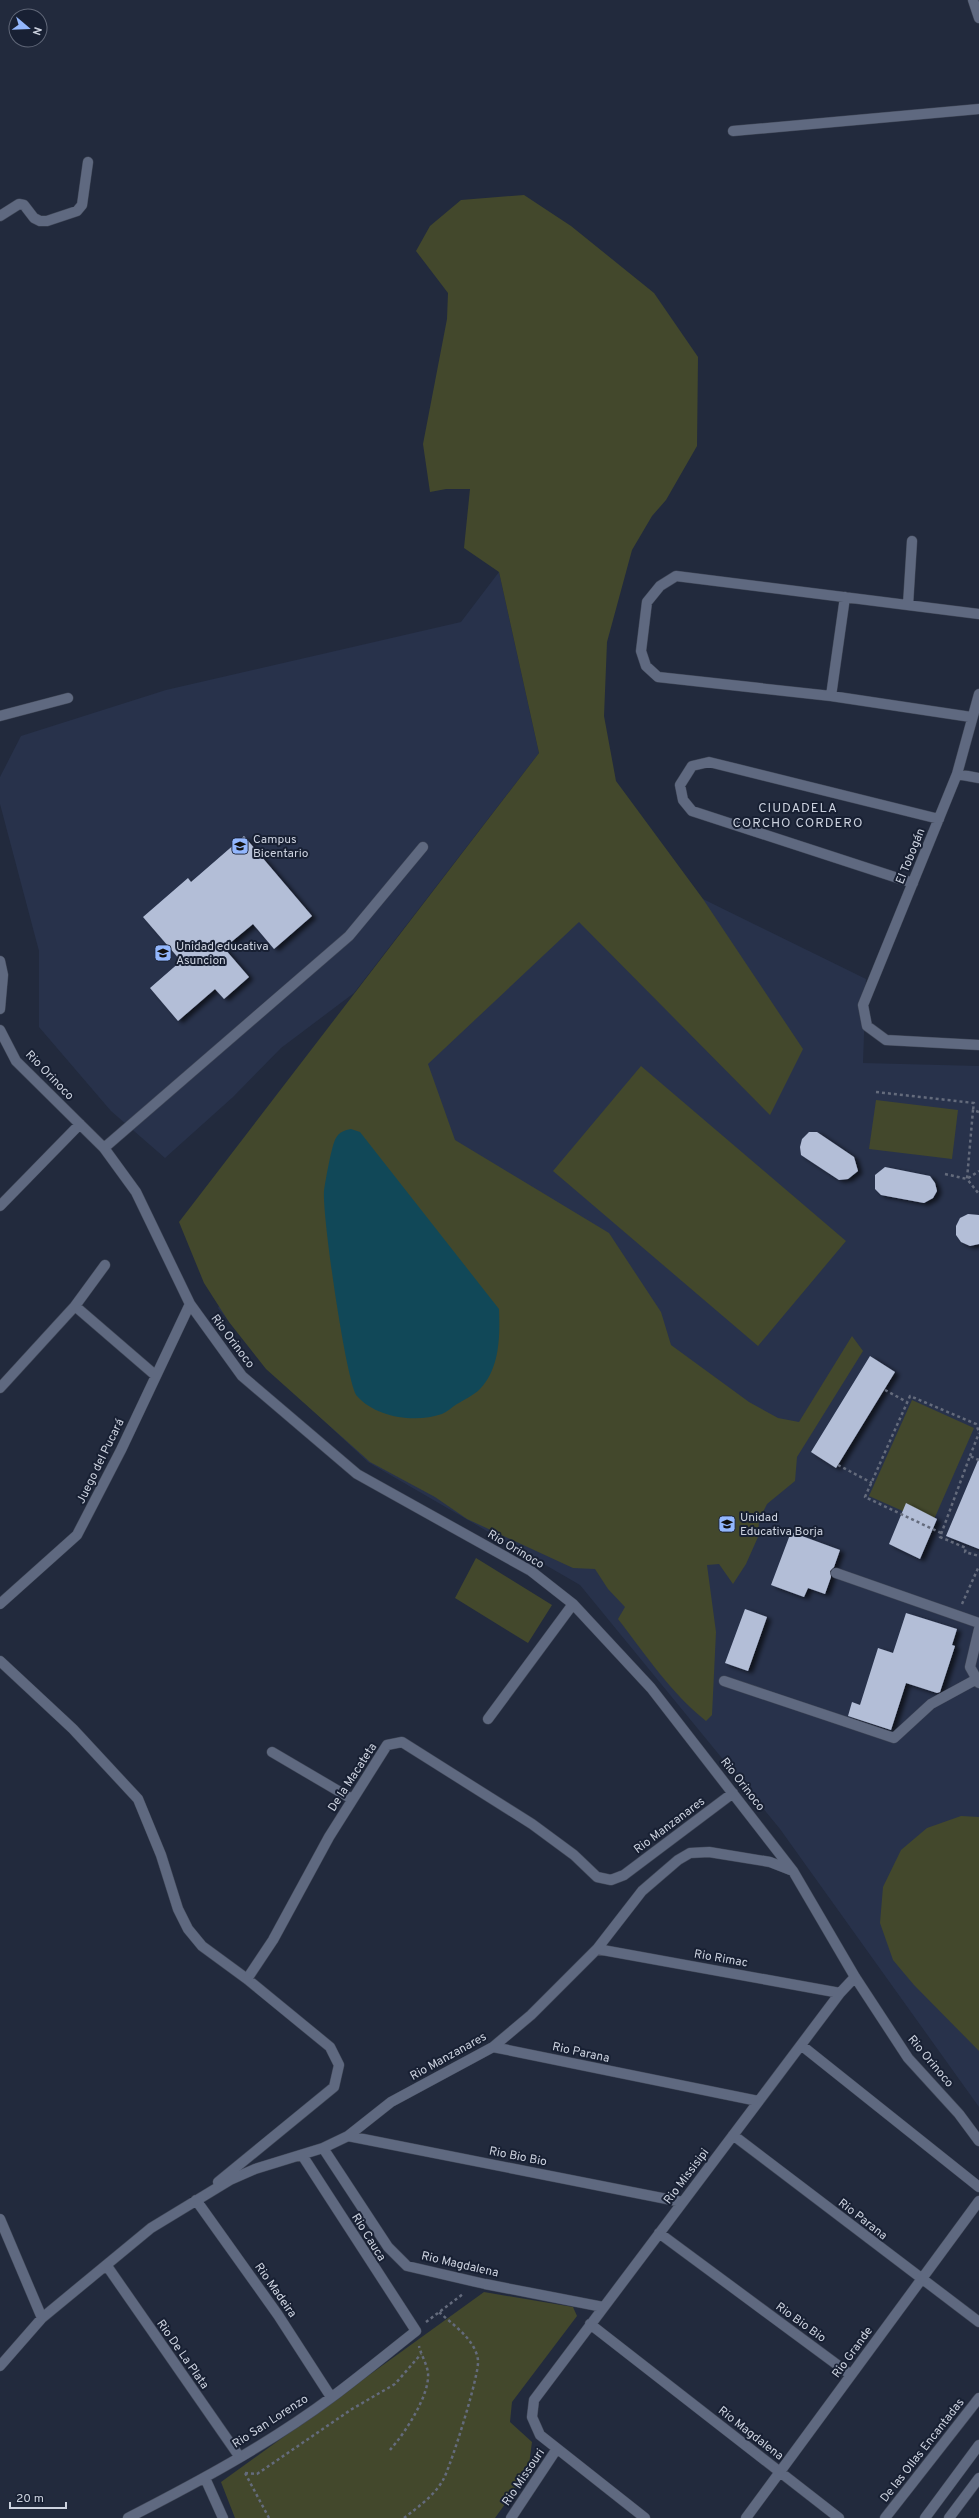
<svg xmlns="http://www.w3.org/2000/svg" width="979" height="2518" font-family="Overpass,sans-serif">
  <defs>
    <filter id="shadow"><feDropShadow dx="4.5" dy="2.5" stdDeviation="2" flood-color="#0009"/></filter>
  </defs>
  <rect width="100%" height="100%" fill="#222a3d"/>
  <!-- built -->
  <path fill="#28324b" d="M499 572 539 753 354 993 281 1048 233 1097 165 1158 111 1111 39 1027V951L0 804V777L21 736 166 690 461 622Z
    M587 842 866 979 863 1063 979 1066V2107L780 1829 580 1585 368 1462 265 1366 218 1308 314 1101Z"/>
  <!-- green -->
  <path fill="#43482c" d="M524 195 571 226 654 293 698 357 697 446 666 500 652 516 632 550 607 642 604 716 616 781 703 899 803 1049 770 1115 579 922 428 1064 455 1140 609 1233 661 1312 671 1345 749 1402 778 1418 799 1422 852 1336 863 1351 797 1457 795 1481 767 1504 759 1520 758 1537 746 1564 733 1584 719 1564 707 1565 716 1632 712 1715 706 1721C671 1693 645 1654 618 1619L625 1607 608 1589 595 1569 573 1568 467 1519 435 1497 370 1462 266 1369 229 1322 204 1283 179 1222 539 753 499 572 464 548 470 489H446L430 492 423 444 447 319 448 293 416 251 430 226 461 200Z
    M641 1066 846 1241 758 1346 553 1171Z
    M876 1100 958 1110 952 1159 869 1149Z
    M912 1400 974 1428 932 1524 869 1496Z
    M476 1558 552 1605 528 1643 455 1598Z
    M961 1816 979 1817V2051L914 1985 893 1960 880 1923 883 1887 901 1850 927 1828Z
    M484 2292 573 2307 577 2316 512 2402 510 2422 532 2442 528 2472 495 2518H235L221 2482Z"/>
  <!-- water -->
  <path fill="#114858" d="M351 1129 360 1132 499 1309C500 1336 500 1368 480 1389 474 1395 464 1400 457 1404 452 1407 447 1412 442 1414 416 1423 376 1418 357 1396 346 1382 322 1214 324 1191 325 1183 332 1143 336 1138 339 1132 345 1130 351 1129Z"/>
  <!-- building -->
  <path fill="#b3bed7" filter="url(#shadow)" d="M244 836 312 916 274 949 253 924 224 948 249 977 224 999 215 989 178 1021 150 988 181 961 143 917 188 878 191 882Z
    M809 1132H817L854 1157 858 1171 848 1179 839 1180 801 1155 800 1147 802 1139Z
    M885 1167 930 1176 935 1183 937 1191 933 1198 924 1203 881 1195 875 1189V1175Z
    M968 1214 979 1215V1244L970 1246 961 1242 956 1235V1226L960 1218Z
    M870 1356 895 1372 836 1468 811 1452Z
    M979 1458V1549L946 1536Z
    M906 1503 937 1519 920 1559 889 1544Z
    M791 1532 840 1550 834 1567 830 1571 831 1577 825 1594 808 1588 804 1597 771 1585Z
    M745 1609 767 1617 748 1671 725 1663Z
    M906 1613 957 1629 952 1645 955 1646 940 1692 937 1693 906 1683 891 1730 848 1716 852 1702 860 1705 878 1648 893 1653Z"/>
  <g fill="none" stroke-linecap="round" stroke-linejoin="round">
    <!-- minor casing -->
    <g stroke="#414858" stroke-width="11">
      <path id="minor" d="M973 0 979 18
        M733 131 979 109
        M0 216 19 204 24 205 34 218 40 221H47L77 211 82 205 88 162
        M908 605 912 541
        M979 694 957 774 863 1005 867 1026 886 1040 979 1045
        M831 696 845 597
        M0 716 68 698
        M971 717 831 696 658 677 646 666 641 651 647 602 660 586 676 576 979 614
        M957 774 979 778
        M913 883 692 811 683 800 680 785 692 766 709 762 939 819
        M0 961 3 975 0 1009
        M0 1030 16 1061 104 1148 136 1192 190 1304 242 1376 357 1474 531 1571 573 1604 651 1688 793 1871 855 1977 908 2058 959 2114 979 2141
        M104 1148 349 936 423 847
        M0 1206 80 1124
        M75 1306 155 1375
        M0 1388 75 1306 105 1265
        M836 1573 979 1623
        M0 1604 77 1535 121 1450 190 1304
        M979 1629 970 1667 979 1683
        M0 1661 73 1729 138 1799 161 1855 178 1909 188 1929 202 1946 247 1979 330 2047 339 2065 334 2087 218 2182
        M724 1681 894 1738 931 1704 975 1680
        M488 1719 573 1604
        M272 1752 352 1799
        M597 1949 840 1993
        M247 1979 273 1940 329 1837 387 1745 402 1742 532 1824 574 1855 597 1877 611 1880 624 1875 733 1793
        M801 2045 979 2187
        M493 2047 758 2101
        M733 2135 979 2322
        M348 2136 682 2202
        M323 2148 388 2247 407 2266 485 2284 603 2307
        M196 2200 278 2315 331 2397
        M0 2219 42 2318
        M659 2233 851 2375
        M107 2266 239 2456
        M590 2324 839 2518
        M0 2366 42 2318 151 2228 230 2180 255 2169 323 2148 348 2136 391 2102 493 2047 531 2015 597 1949 642 1891 678 1860 690 1853 709 1852 770 1862 793 1871
        M205 2478 223 2518
        M128 2518C198 2482 269 2444 332 2397 360 2376 388 2353 416 2331L302 2155
        M511 2518 556 2450
        M645 2518 540 2435 532 2417 534 2400 840 1993 855 1977
        M746 2518 979 2201
        M885 2518 979 2398
        M925 2518 979 2445
        M949 2518 979 2478"/>
    </g>
    <!-- path -->
    <path stroke="#646b7c" stroke-width="2.5" stroke-dasharray="3 3" stroke-linecap="butt" d="M876 1092 974 1103 973 1110
      M979 1112 973 1110 967 1179 979 1194
      M945 1174 967 1179 979 1171
      M885 1390 907 1402
      M970 1456 979 1433
      M979 1460 970 1456 940 1537 966 1548 965 1552 979 1556
      M838 1465 872 1483
      M941 1533 865 1497 910 1396 976 1424 979 1432
      M962 1604 979 1566
      M426 2322 463 2294
      M390 2450C405 2433 430 2395 428 2373 427 2364 421 2355 419 2346
      M245 2473 257 2474 352 2409 395 2384 421 2354
      M245 2473 269 2518
      M404 2518C418 2507 434 2496 443 2480 451 2466 480 2373 478 2360 475 2339 453 2325 439 2312"/>
    <!-- minor -->
    <use href="#minor" stroke="#5f6980" stroke-width="10"/>
  </g>
  <!-- icons -->
  <defs>
    <g id="university-square" transform="scale(0.9)"><rect x="-9" y="-9" width="18" height="18" rx="4" fill="#93b7fd" stroke="#182033"/><path d="M0-5L7-2L0 1L-7-2ZM-4 1L0 2.5L4 1V4Q0 6-4 4Z" fill="#111"/></g>
    <g id="school-square" transform="scale(0.9)"><rect x="-9" y="-9" width="18" height="18" rx="4" fill="#93b7fd" stroke="#182033"/><path d="M0-5L7-2L0 1L-7-2ZM-4 1L0 2.5L4 1V4Q0 6-4 4Z" fill="#111"/></g>
  </defs>
  <g fill-rule="evenodd">
    <use href="#university-square" x="240" y="846"/>
    <use href="#university-square" x="163" y="953"/>
    <use href="#school-square" x="727" y="1524"/>
  </g>
  <g text-anchor="middle" stroke-width="4" stroke-linejoin="round" paint-order="stroke">
    <!-- poi labels -->
    <g font-size="12" fill="#ccd2df" stroke="#182033" text-anchor="start">
      <text x="253" y="843">Campus<tspan x="253" dy="14">Bicentario</tspan></text>
      <text x="176" y="950">Unidad educativa<tspan x="176" dy="14">Asuncion</tspan></text>
      <text x="740" y="1521">Unidad<tspan x="740" dy="14">Educativa Borja</tspan></text>
    </g>
    <!-- street labels -->
    <g font-size="12" fill="#ccd2df" stroke="#182033">
      <text transform="translate(910 856) rotate(-68)" y="4">El Tobogán</text>
      <text transform="translate(50 1075) rotate(46)" y="4">Rio Orinoco</text>
      <text transform="translate(233 1341) rotate(53)" y="4">Rio Orinoco</text>
      <text transform="translate(100 1461) rotate(-64)" y="4">Juego del Pucará</text>
      <text transform="translate(516 1549) rotate(31)" y="4">Rio Orinoco</text>
      <text transform="translate(352 1777) rotate(-57)" y="4">De la Macateta</text>
      <text transform="translate(743 1784) rotate(52)" y="4">Rio Orinoco</text>
      <text transform="translate(669 1825) rotate(-37)" y="4">Rio Manzanares</text>
      <text transform="translate(721 1958) rotate(10)" y="4">Rio Rimac</text>
      <text transform="translate(581 2052) rotate(12)" y="4">Rio Parana</text>
      <text transform="translate(448 2056) rotate(-29)" y="4">Rio Manzanares</text>
      <text transform="translate(931 2061) rotate(50)" y="4">Rio Orinoco</text>
      <text transform="translate(518 2156) rotate(11)" y="4">Rio Bio Bio</text>
      <text transform="translate(686 2176) rotate(-53)" y="4">Rio Missisipi</text>
      <text transform="translate(863 2219) rotate(38)" y="4">Rio Parana</text>
      <text transform="translate(369 2237) rotate(58)" y="4">Rio Cauca</text>
      <text transform="translate(460 2264) rotate(13)" y="4">Rio Magdalena</text>
      <text transform="translate(276 2290) rotate(55)" y="4">Rio Madeira</text>
      <text transform="translate(801 2322) rotate(36)" y="4">Rio Bio Bio</text>
      <text transform="translate(852 2352) rotate(-54)" y="4">Rio Grande</text>
      <text transform="translate(183 2354) rotate(55)" y="4">Rio De La Plata</text>
      <text transform="translate(270 2421) rotate(-33)" y="4">Rio San Lorenzo</text>
      <text transform="translate(751 2433) rotate(38)" y="4">Rio Magdalena</text>
      <text transform="translate(922 2450) rotate(-52)" y="4">De las Ollas Encantadas</text>
      <text transform="translate(523 2477) rotate(-56)" y="4">Rio Missouri</text>
    </g>
    <!-- neighbourhood labels -->
    <g font-size="13" letter-spacing="1" fill="#ccd2df" stroke="#182033">
      <text x="798" y="812">CIUDADELA<tspan x="798" dy="15">CORCHO CORDERO</tspan></text>
    </g>
  </g>
  <!-- north arrow -->
  <g transform="translate(28 28) rotate(109)"><circle r="19" fill="#182033" stroke="#606778"/>
  <path d="M0-3L7 15L0 10L-7 15Z" fill="#93b7fd"/>
  <text y="-6" font-size="11" font-weight="bold" text-anchor="middle" fill="#ccd2df">N</text>
  </g>
  <!-- scale -->
  <path d="M10 2502v6h56v-6" fill="none" stroke="#ccd2df" stroke-width="2"/>
  <text x="16" y="2502" font-size="12" fill="#ccd2df" stroke="#182033" stroke-width="3" paint-order="stroke">20 m</text>
</svg>
